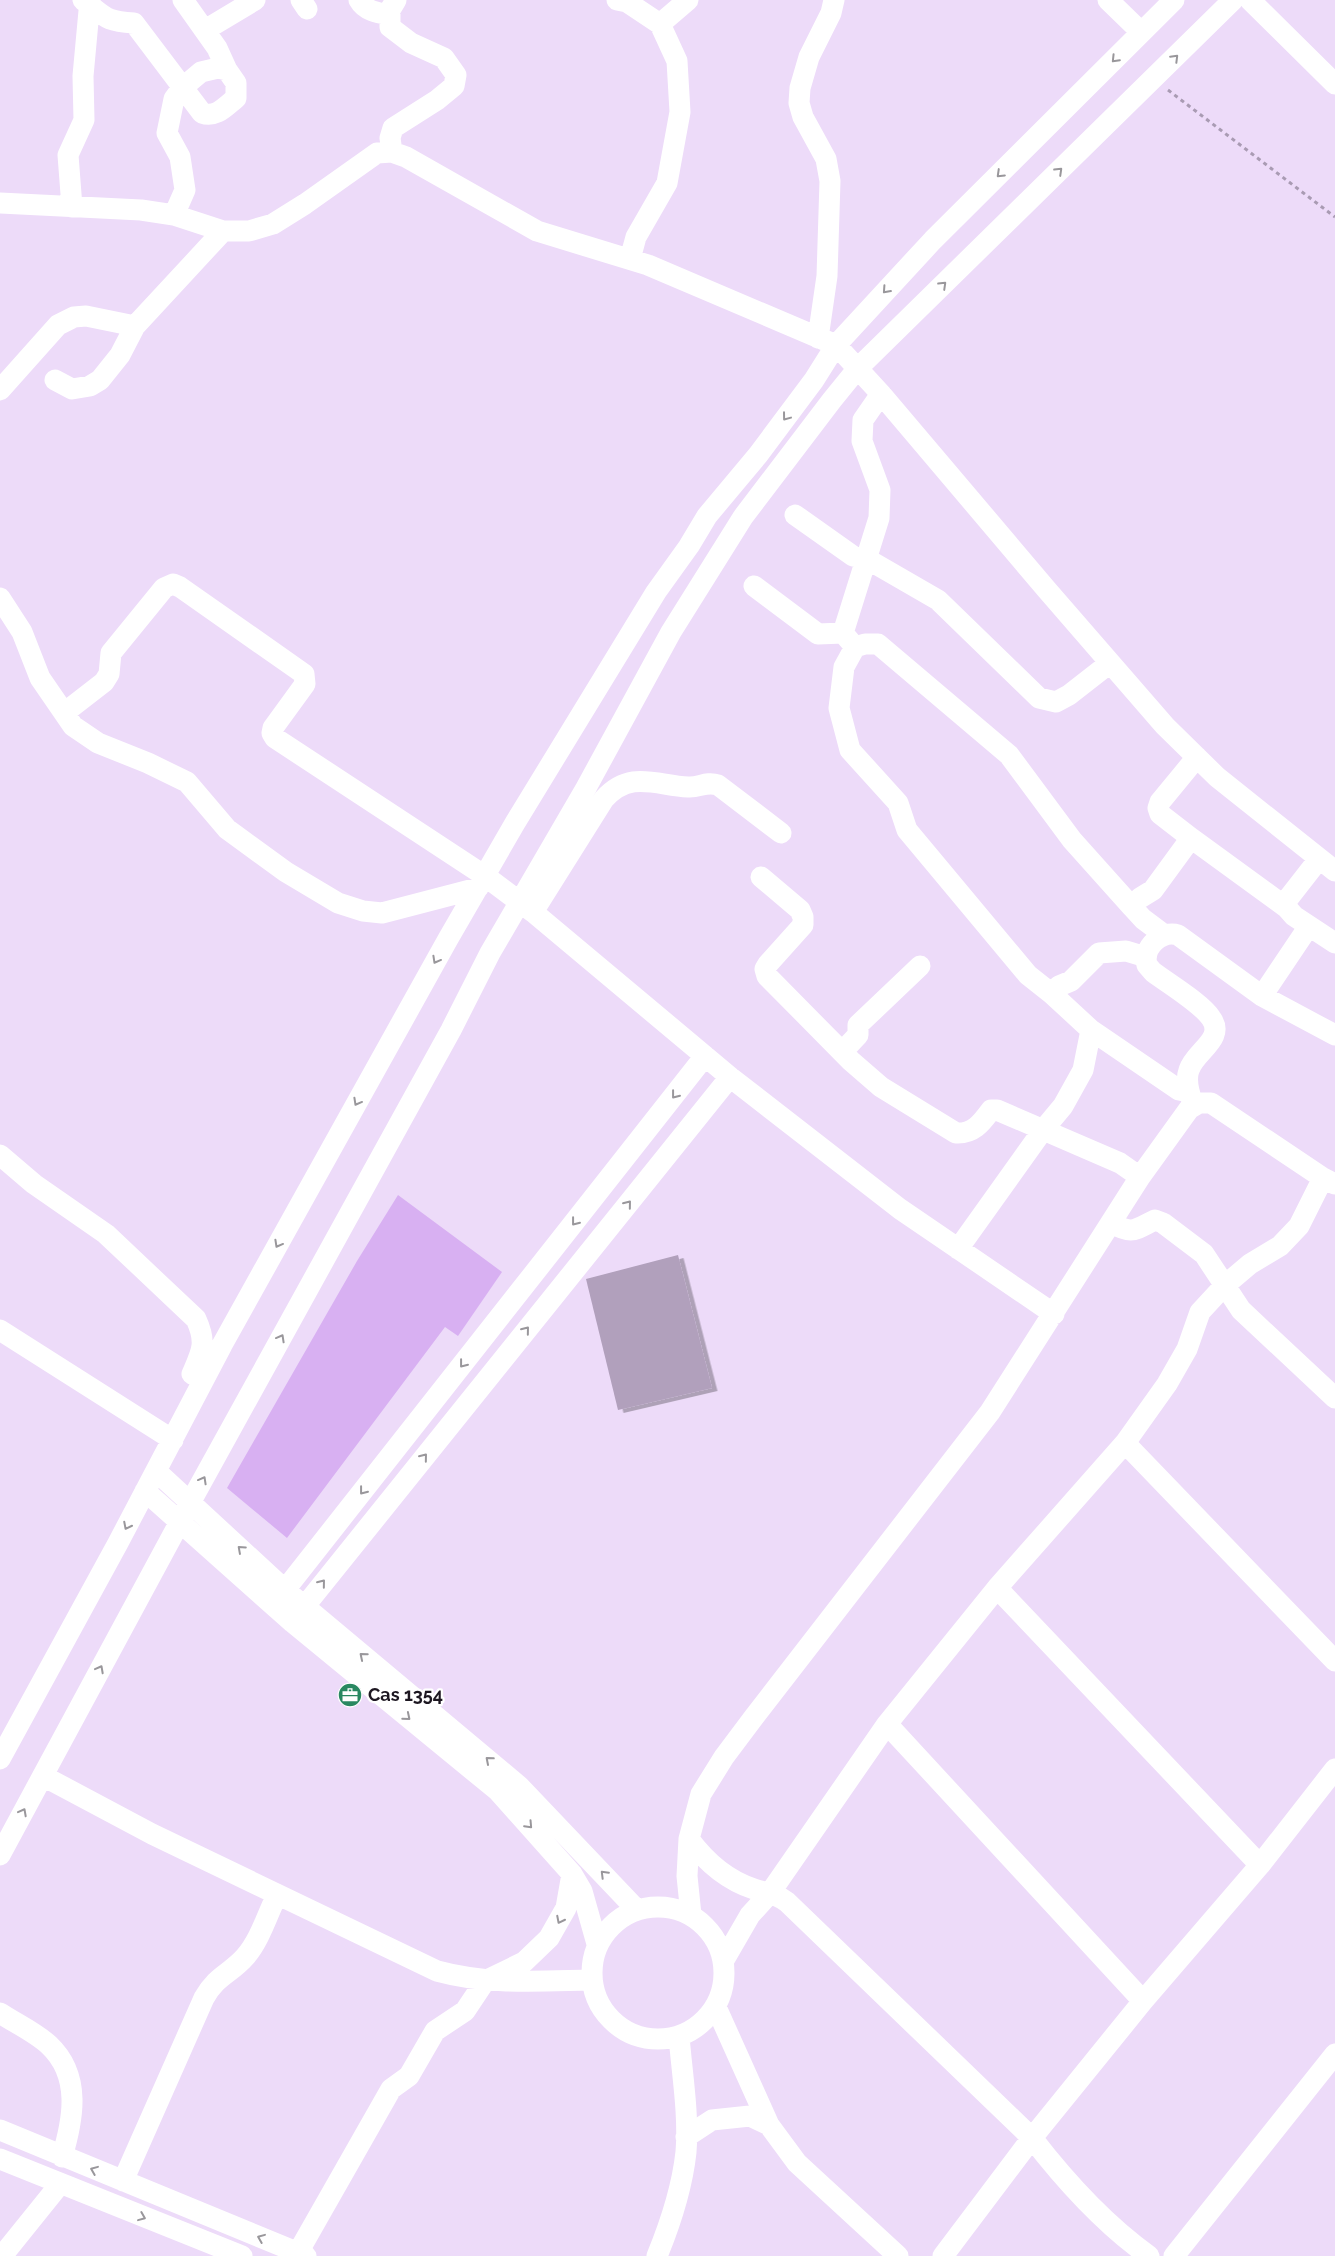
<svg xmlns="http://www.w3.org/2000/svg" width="1335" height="2256" font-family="Raleway,sans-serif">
  <defs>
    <filter id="shadow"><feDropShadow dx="5.5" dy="3" stdDeviation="0" flood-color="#0004"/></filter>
  </defs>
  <rect width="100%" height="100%" fill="#eddbf9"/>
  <!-- green -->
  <path fill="#d8b0f2" d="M398 1195 502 1272 458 1336 445 1327 287 1538 227 1488 357 1261Z"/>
  <!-- building -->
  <path fill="#b1a0bc" filter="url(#shadow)" d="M678 1255 712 1388 618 1410 586 1279Z"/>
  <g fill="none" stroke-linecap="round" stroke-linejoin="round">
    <!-- path -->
    <path stroke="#a99bb3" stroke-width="3" stroke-dasharray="4 4" stroke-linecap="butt" d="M1168 90 1335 217"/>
    <!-- minor -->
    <path stroke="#fff" stroke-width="21" d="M83 0C106 17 104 21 134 23L202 113C216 118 225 107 236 98V83L227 70 217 48 183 0
      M301 0 307 9
      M359 0C365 11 378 13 390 15
      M617 0 627 2 660 24 677 61 680 112 667 183 636 237 630 259
      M1108 0 1141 32
      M1250 0 1335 84
      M660 24 688 0
      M205 30 255 0
      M392 152 390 138 393 128 437 100 454 86 456 75 444 58 411 43 390 27V10L396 0
      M0 203 141 210 174 215 223 231H249L273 224 305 204 377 153 392 152 406 157 537 231 648 265 836 345 881 394 1047 590 1165 726 1217 777 1335 871
      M72 207 68 155 84 120 83 76 90 0
      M174 215 185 190 180 157 167 133 174 99 182 88 201 72 218 68 227 70
      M818 338 827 276 830 181 826 159 803 117 799 103 800 88 809 57 831 13 834 0
      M55 380 72 389 90 386 100 380 120 355 135 326 223 231
      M0 390 58 325 74 317 86 316 135 326
      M795 515 853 556 867 559 938 600 1039 698 1056 702 1069 695 1110 663
      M754 586 818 634 843 633 855 647 865 644H878L1009 755 1072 840 1132 907
      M0 598 22 632 40 678 73 726 98 743 148 763 187 782 227 829 286 872 338 903 363 911 382 913 478 888
      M843 633 879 518 880 490 862 441 863 420 881 394
      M855 647 844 667 839 708 850 750 898 803 907 830 1028 975 1052 994 1091 1030 1179 1090 1189 1092
      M64 713 104 682 109 674 111 653 164 588 173 584 180 587 304 674 305 684 273 728 272 733 275 738 485 876 533 912 730 1077 900 1209 1054 1314
      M1191 838 1160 814 1158 808 1160 802 1197 757
      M1319 859 1287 900V908L1294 916 1335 943
      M761 877 800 910 803 917V925L768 964 765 969 767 976 851 1061 881 1087 956 1133C974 1134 982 1122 991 1110H997L1120 1163 1140 1177
      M533 912 604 799C630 770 655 785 688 787 699 788 706 781 718 785L781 833
      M1163 934 1143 919 1132 907 1140 898 1153 890 1191 838 1287 908
      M1052 994 1059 986 1071 981 1099 953 1126 951 1146 957
      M1262 996 1309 926
      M842 1052 858 1035V1025L920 966
      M1193 1104C1189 1093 1185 1081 1189 1070 1195 1051 1226 1039 1211 1018 1201 1003 1169 984 1153 972L1147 965C1142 947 1162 930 1178 935L1262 996 1335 1035
      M0 1155 34 1184 106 1234 196 1319C207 1343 202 1351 192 1374
      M1111 1223C1133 1235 1134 1230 1155 1220L1163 1223 1204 1254 1241 1310 1335 1398
      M958 1249 1043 1130 1063 1106 1083 1070 1091 1030
      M0 1330 173 1440
      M1125 1443 1335 1661
      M156 1471 285 1590 519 1786 637 1910
      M145 1491 292 1622 498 1791 572 1874 582 1891 597 1944
      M997 1588 1260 1865
      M273 1605 705 1056
      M292 1622 730 1077
      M887 1724 1143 2001
      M0 1759 118 1543 222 1345 448 939 515 823 656 592 689 546 707 516 758 455 814 380 836 345 933 240 1174 0
      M43 1776 152 1834 437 1971C488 1985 539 1981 591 1980
      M689 1839C706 1862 726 1880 754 1889 766 1893 777 1894 787 1902L1032 2138C1066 2182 1104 2224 1149 2256
      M0 1855 190 1503 451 1030 490 953 586 788 671 632 743 517 832 400 858 368 1233 0
      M592 1973a66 66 0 1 1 132 0a66 66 0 1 1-132 0Z
      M691 1915 687 1876 689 1839 701 1794 724 1757 754 1717 990 1412 1140 1177 1189 1109 1199 1103H1211L1323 1178 1335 1184
      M724 1960 750 1915 770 1893 887 1724 997 1588 1125 1443 1167 1384 1187 1349 1200 1312 1224 1286 1250 1264 1280 1246 1299 1226 1323 1178
      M716 2007 769 2125 797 2163 898 2256
      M0 2013C15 2023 35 2032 49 2045 82 2076 73 2120 62 2157
      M0 2130 306 2256
      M686 2137 712 2120 750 2116 769 2125
      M0 2159 242 2256
      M123 2181 204 1998C217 1975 230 1974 245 1957 260 1940 267 1915 277 1895
      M2 2256 60 2184
      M296 2256 391 2089 409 2076 435 2031 465 2011 485 1981 524 1962 549 1938 566 1908 572 1874
      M657 2256C671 2222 682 2189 686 2152 689 2114 682 2074 679 2036
      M943 2256 1032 2138 1143 2001 1260 1865 1335 1769
      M1174 2256 1335 2054"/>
  </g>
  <!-- one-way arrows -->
  <defs><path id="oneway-chevron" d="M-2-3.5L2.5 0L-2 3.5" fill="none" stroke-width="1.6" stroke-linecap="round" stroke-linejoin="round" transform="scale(1.25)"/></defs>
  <g stroke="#99979b">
    <use href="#oneway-chevron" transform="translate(1175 58) rotate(-45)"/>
    <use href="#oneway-chevron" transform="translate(1115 59) rotate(134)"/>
    <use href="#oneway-chevron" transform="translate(1059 171) rotate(-44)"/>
    <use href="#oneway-chevron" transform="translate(1000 174) rotate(136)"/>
    <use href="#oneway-chevron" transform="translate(943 285) rotate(-44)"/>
    <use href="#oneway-chevron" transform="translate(886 290) rotate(132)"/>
    <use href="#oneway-chevron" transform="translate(786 417) rotate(127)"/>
    <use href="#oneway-chevron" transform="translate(436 960) rotate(119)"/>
    <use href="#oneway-chevron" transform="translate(675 1095) rotate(128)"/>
    <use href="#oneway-chevron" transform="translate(357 1102) rotate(119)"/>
    <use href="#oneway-chevron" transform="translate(628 1204) rotate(-51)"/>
    <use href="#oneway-chevron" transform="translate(575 1222) rotate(128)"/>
    <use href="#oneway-chevron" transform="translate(278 1244) rotate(119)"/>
    <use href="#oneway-chevron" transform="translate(526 1330) rotate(-51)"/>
    <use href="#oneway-chevron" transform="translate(281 1338) rotate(-61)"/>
    <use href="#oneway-chevron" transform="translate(463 1364) rotate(128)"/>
    <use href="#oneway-chevron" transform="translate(424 1457) rotate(-51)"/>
    <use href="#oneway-chevron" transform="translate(203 1480) rotate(-61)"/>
    <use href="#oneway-chevron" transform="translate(363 1491) rotate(128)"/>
    <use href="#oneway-chevron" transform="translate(127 1526) rotate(117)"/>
    <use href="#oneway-chevron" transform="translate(241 1549) rotate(-138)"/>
    <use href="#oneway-chevron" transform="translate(322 1583) rotate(-51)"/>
    <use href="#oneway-chevron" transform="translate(363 1656) rotate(-140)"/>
    <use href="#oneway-chevron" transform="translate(100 1669) rotate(-62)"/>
    <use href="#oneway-chevron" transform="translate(407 1717) rotate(40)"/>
    <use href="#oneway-chevron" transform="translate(489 1760) rotate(-139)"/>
    <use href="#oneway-chevron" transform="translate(23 1812) rotate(-62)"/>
    <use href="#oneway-chevron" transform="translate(529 1825) rotate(47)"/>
    <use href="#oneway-chevron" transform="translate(604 1874) rotate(-135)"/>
    <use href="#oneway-chevron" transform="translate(560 1920) rotate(117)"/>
    <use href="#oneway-chevron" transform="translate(94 2170) rotate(-158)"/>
    <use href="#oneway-chevron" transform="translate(142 2217) rotate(22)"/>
    <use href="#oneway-chevron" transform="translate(261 2238) rotate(-158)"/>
  </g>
  <!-- icons -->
  <defs>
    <g id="office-disc" transform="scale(1.25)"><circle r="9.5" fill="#298861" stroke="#fff"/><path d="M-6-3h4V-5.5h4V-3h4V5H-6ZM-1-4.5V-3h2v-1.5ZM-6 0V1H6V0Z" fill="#fff"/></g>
  </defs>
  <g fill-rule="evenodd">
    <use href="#office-disc" x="350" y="1695"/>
  </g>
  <g text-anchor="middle" stroke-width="4.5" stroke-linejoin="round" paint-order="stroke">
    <!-- poi labels -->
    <g font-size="18" font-weight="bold" fill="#1d1721" stroke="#fff" text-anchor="start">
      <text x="368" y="1701">Cas 1354</text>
    </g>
  </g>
</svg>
